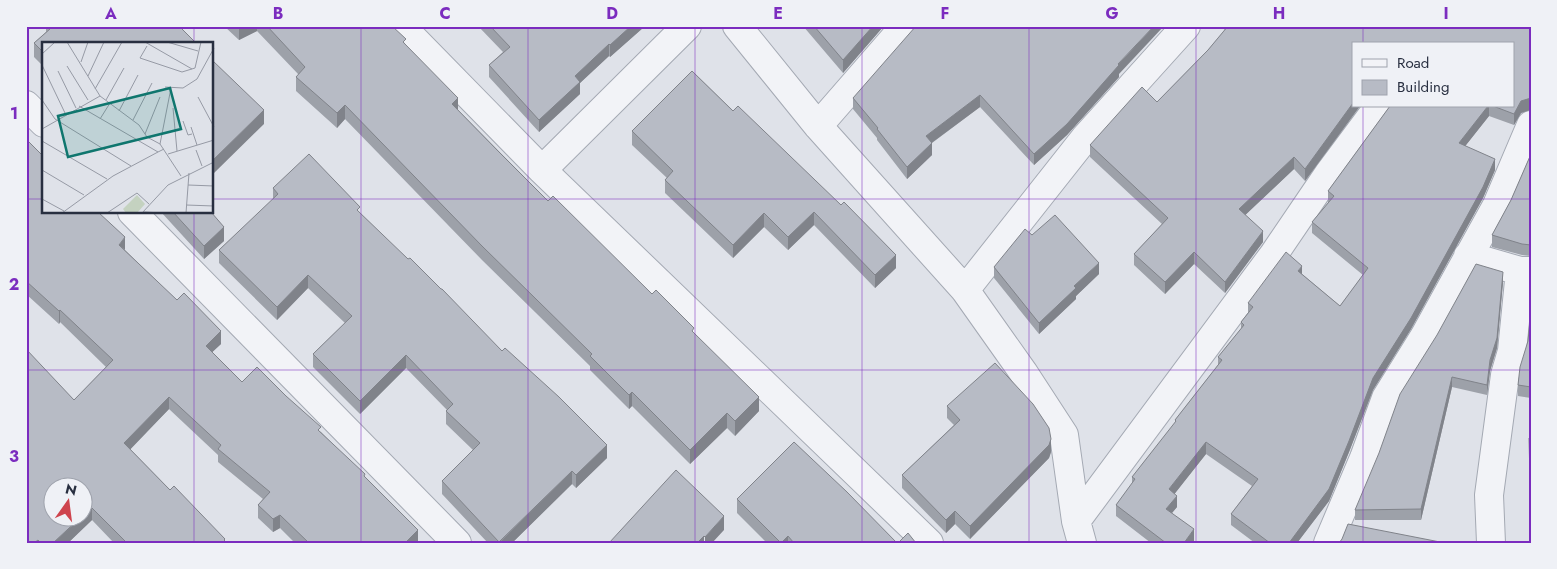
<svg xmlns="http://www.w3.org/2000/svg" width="1557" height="569" font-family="Jost,sans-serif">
  <rect width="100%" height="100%" fill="#dfe2e9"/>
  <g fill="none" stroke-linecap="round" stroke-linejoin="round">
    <!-- street casing -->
    <g stroke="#a4a9b3" stroke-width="30">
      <path id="street" d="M401 26 542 170 929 543
        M737 26 818 126 965 290 1023 372 1064 435 1076 521 1082 543
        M26 105 44 123
        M818 126 905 26
        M542 170 687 26
        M132 212 457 543
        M1468 256 1520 271H1531
        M965 290 1085 138 1186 26
        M1076 521 1274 254 1329 173 1379 106
        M1328 543 1364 458 1386 398 1424 337 1497 205 1531 125
        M1491 543 1489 495 1505 375 1512 351 1520 271"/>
    </g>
    <!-- street -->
    <use href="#street" stroke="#f2f3f7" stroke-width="28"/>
  </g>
  <!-- wall -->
  <path fill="#9da1a9" d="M46 26H179L44 44V67L34 57V43L46 32Z
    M224 26H392L406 45 458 110 548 201 694 333 759 411 735 436 727 428 690 464 632 406 629 409 590 370V366L482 260 345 119 337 128 296 91V77L299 75 257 31 239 40Z
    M478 26H644V27L610 57 609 56 580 83V94L539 132 489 77V65L503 52Z
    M803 26H883V27L843 73Z
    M1221 26H1531V110L1521 113 1514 125 1489 116 1465 146 1495 170 1483 198 1411 329 1373 390 1349 452 1329 501 1297 543H1255L1231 525V514L1252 486 1206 454 1174 494 1177 507 1172 513 1194 541 1193 543H1151L1116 516V505L1132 484V477L1175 423V420L1218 365V357L1241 329V322L1248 313V303L1302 274 1340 306 1363 275 1312 233V222L1328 203V191L1390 106H1513L1353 44V106H1360L1305 181 1294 169 1245 215 1263 242 1225 293 1194 264 1165 294 1134 265V254L1162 224 1090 157V145L1157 102 1208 50 1225 30Z
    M692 71 896 268 875 288 814 225 788 250 764 227 733 258 665 193V180L667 178 632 145V131Z
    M1119 74V77L1067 135 1034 165 980 107 932 143V155L907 179 877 140V138L853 109V98Z
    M26 139 125 250 221 344 212 352 242 382 321 432 365 477 418 543H295L280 528 273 532 258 518V505L263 499 218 462V455L169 409 130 449 170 490 227 543H114L92 520 68 543H26L74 400 106 367 60 322 59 324 26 294Z
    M1531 154V256L1522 255 1492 247V235L1511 200Z
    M273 188 360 213 607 458 576 488 572 484 512 543H488L442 494V481L473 450 446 424V411L447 410 406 368 360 414 313 367V354L345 323 308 288 277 320 219 263V250L273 200Z
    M161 212H211L224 241 204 259Z
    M1032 235 1099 274 1076 296V299L1039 334 994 278V267Z
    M1503 282 1497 348 1490 371 1487 395 1452 387 1421 520H1355V510Z
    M1531 309V398L1518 396V385L1528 341Z
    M947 406 1051 452 1049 458 970 539 955 524 946 533 902 488V475L954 425 947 418Z
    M737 499 897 543H767L737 513Z"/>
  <!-- shaded-wall -->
  <path fill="#80838a" d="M239 26H257V31L239 40Z
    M631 26 644 27 610 57V45Z
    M873 26H883V27L843 73V60Z
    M1154 26H1164L1119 74V77L1067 135 1034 165V154Z
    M609 44V56L580 83V94L539 132V120L575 76Z
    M980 95V107L926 147V136Z
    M458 98V112L452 104Z
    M1530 98V110L1521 113 1514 125V114L1521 101Z
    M1353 103V106H1360L1305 181V169Z
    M345 105V119L337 128V113Z
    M1488 106H1489V116L1459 154V143Z
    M264 110V124L212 175V161Z
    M932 143V155L907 179V167Z
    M1294 157V169L1239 221V209Z
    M1495 159V170L1483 198 1411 329 1373 390 1349 452 1329 501 1297 543H1289L1373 378Z
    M814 212V225L788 250V237Z
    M764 213V227L733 258V245Z
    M224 227V241L204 259V246Z
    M1263 231V242L1225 293V282Z
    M125 237V250L119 245Z
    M1194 252V264L1165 294V282Z
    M896 255V268L875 288V275Z
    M1099 263V274L1076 296V299L1039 334V323L1074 286Z
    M1302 266V278L1298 271Z
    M1503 272V282L1497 348 1490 371 1487 395V385Z
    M308 275V288L277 320V307Z
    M60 310V322L59 324V311Z
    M221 331V344L206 358V346Z
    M406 355V368L360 414V401Z
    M1452 377V387L1421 520V509Z
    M632 392V406L629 409V395Z
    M169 397V409L124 456V443Z
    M759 397V411L735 436V421Z
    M727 413V428L690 464V450Z
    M1051 439V452L1049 458 970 539V526Z
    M1206 442V454L1169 501V489Z
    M607 445V458L576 488V475Z
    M572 471V484L512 543H499Z
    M1177 496V507L1166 520V509Z
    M92 508V520L68 543H53Z
    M955 511V524L946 533V520Z
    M280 515V528L273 532V519Z
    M724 516V530L712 543H705V537Z
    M1194 529V541L1193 543H1184Z
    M418 530V543H405Z
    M704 536V543H697Z
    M788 536V543H781Z"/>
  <!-- building -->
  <path fill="#b7bbc5" stroke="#80838a" d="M47 26H179L197 44H44V53L34 43 50 29Z
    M267 26H392L406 39 403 42 458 98 452 104 500 153 548 201 553 196 652 294 656 290 694 328 692 331 759 397 735 421 727 413 690 450 632 392 629 395 590 356 592 354 482 246 345 105 337 113 296 77 305 67Z
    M490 26H631L610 45 609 44 575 76 580 82 539 120 489 65 510 47Z
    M814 26H873L843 60Z
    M916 26H1154L1118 64 1119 65 1067 124 1034 154 980 95 926 136 932 143 907 167 877 129 878 128 853 98Z
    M1228 26H1531V98L1521 101 1514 114 1493 106H1513V44H1353V103L1305 169 1294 157 1239 209 1263 231 1225 282 1194 252 1165 282 1134 254 1168 218 1090 145 1142 87 1157 102 1208 50Z
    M212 60 264 110 212 161Z
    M692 71 733 111 738 106 841 205 844 202 896 255 875 275 814 212 788 237 764 213 733 245 665 180 673 171 632 131Z
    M1390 106H1488L1459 143 1495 159 1483 187 1411 318 1373 378 1349 441 1329 489 1289 543H1270L1231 514 1258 479 1206 442 1169 489 1177 496 1166 509 1194 529 1184 543H1166L1116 505 1135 479 1132 477 1176 421 1175 420 1222 360 1218 357 1244 325 1241 322 1253 307 1248 303 1286 252 1302 266 1298 271 1340 306 1368 268 1312 222 1334 196 1328 191Z
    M26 139 44 157V212H98L125 237 119 245 177 300 184 293 221 331 206 346 242 382 257 367 286 396 321 427 318 430 365 474 364 476 418 530 405 543H309L280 515 273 519 258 505 270 492 218 449 221 445 169 397 124 443 170 490 174 486 225 539 224 540 227 543H126V542L92 508 82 516V486H52V516H82L53 543H41L38 540 34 543H26V349L74 400 113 360 60 310 59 311 26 281Z
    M309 154 360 207 357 210 408 259 410 258 441 289H442L502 351 505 348 559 397 607 445 576 475 572 471 499 542 442 481 480 443 446 411 453 404 406 355 360 401 313 354 352 316 308 275 277 307 219 250 278 194 273 188Z
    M1531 154V245L1522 244 1492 235 1511 200Z
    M173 212H211L224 227 204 246Z
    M1055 215 1099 263 1074 286 1076 288 1039 323 994 267 1025 229 1032 235Z
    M1476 264 1503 272 1497 338 1490 360 1487 385 1452 377 1421 509 1355 510 1379 453 1400 394 1437 335Z
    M1531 309V387L1518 385 1520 367 1528 341Z
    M995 363 1033 404 1049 428 1051 439 1049 445 970 526 955 511 946 520 902 475 960 420 947 406Z
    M1529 438H1531V520Z
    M794 442 847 492 897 543H794L788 536 781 543 737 499Z
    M676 470 724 516 705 537 704 536 697 543H609Z
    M1348 524 1440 542 1339 543 1342 539Z
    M908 533 916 543H898Z"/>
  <!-- grid -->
  <path fill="none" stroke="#7b2cbf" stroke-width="1" stroke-opacity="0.55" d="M194 26V44M361 26V543M528 26V543M695 26V543M862 26V543M1029 26V543M1196 26V543M1363 26V44M1363 106V543M26 199H44M212 199H1531M194 212V543M26 370H1531"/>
  <!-- overview -->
  <g transform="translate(42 42)">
    <rect width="171" height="171" fill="#dfe2e9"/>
    <path d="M95 153 103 162 95 171H84L81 167Z" fill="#c4d2c0"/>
    <path fill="none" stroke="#969aa5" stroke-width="1" d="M25 0 58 54 97 83 105 95 118 102 139 134M103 0 150 27M125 0 156 9M105 4 98 16 140 30 153 26 159 0M0 12 13 0M39 20 46 0M0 23 23 71M25 24 46 58M16 29 34 66M46 34 62 0M123 45 141 46 155 37 172 6M53 47 80 0M156 55 172 85M0 58 13 77 89 124M64 58 82 26M37 64 116 110 122 107M131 66 135 109M77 69 96 33M58 77 68 61M91 78 110 41M141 79 146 93 150 92M149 85 155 103M0 87 58 54M103 92 118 55M0 99 65 137M118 102 129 46M154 108 160 124M126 112 172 98M0 128 42 153M146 143 172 144M0 157 22 169M144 163 172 164M102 170 120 171M20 171 71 134 116 110M65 171 95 151 107 162M100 171 126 143 172 120M144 171 147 131"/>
    <path fill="#0f766e" fill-opacity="0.15" stroke="#0f766e" stroke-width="2.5" d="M128 46 139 87 26 115 16 74Z"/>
    <rect width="171" height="171" fill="none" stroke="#282f40" stroke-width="2.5"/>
  </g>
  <!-- border -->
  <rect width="1557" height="569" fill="none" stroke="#eff1f6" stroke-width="55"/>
  <!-- legend -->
  <rect x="1352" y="42" width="162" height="65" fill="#eff1f6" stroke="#9fa3ad"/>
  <rect x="1362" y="59" width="25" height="8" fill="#f2f3f7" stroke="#9fa3ad"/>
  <text x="1397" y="68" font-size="15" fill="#282f40">Road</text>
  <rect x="1362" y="80" width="25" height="15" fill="#b7bbc5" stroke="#9fa3ad"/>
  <text x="1397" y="92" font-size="15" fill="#282f40">Building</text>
  <!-- north arrow -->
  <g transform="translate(68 502) rotate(14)"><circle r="24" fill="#eff1f6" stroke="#9fa3ad"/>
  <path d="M0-4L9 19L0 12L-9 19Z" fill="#ce444e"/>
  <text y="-8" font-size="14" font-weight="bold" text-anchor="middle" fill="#282f40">N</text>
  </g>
  <rect x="28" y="28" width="1502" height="514" fill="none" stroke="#7b2cbf" stroke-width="2"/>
  <g font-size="16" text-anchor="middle" font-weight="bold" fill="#7b2cbf">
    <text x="111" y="19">A</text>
    <text x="278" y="19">B</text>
    <text x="445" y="19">C</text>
    <text x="612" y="19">D</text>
    <text x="778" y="19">E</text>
    <text x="945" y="19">F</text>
    <text x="1112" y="19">G</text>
    <text x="1279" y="19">H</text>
    <text x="1446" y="19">I</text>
    <text x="14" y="119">1</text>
    <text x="14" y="290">2</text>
    <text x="14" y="462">3</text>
  </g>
</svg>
